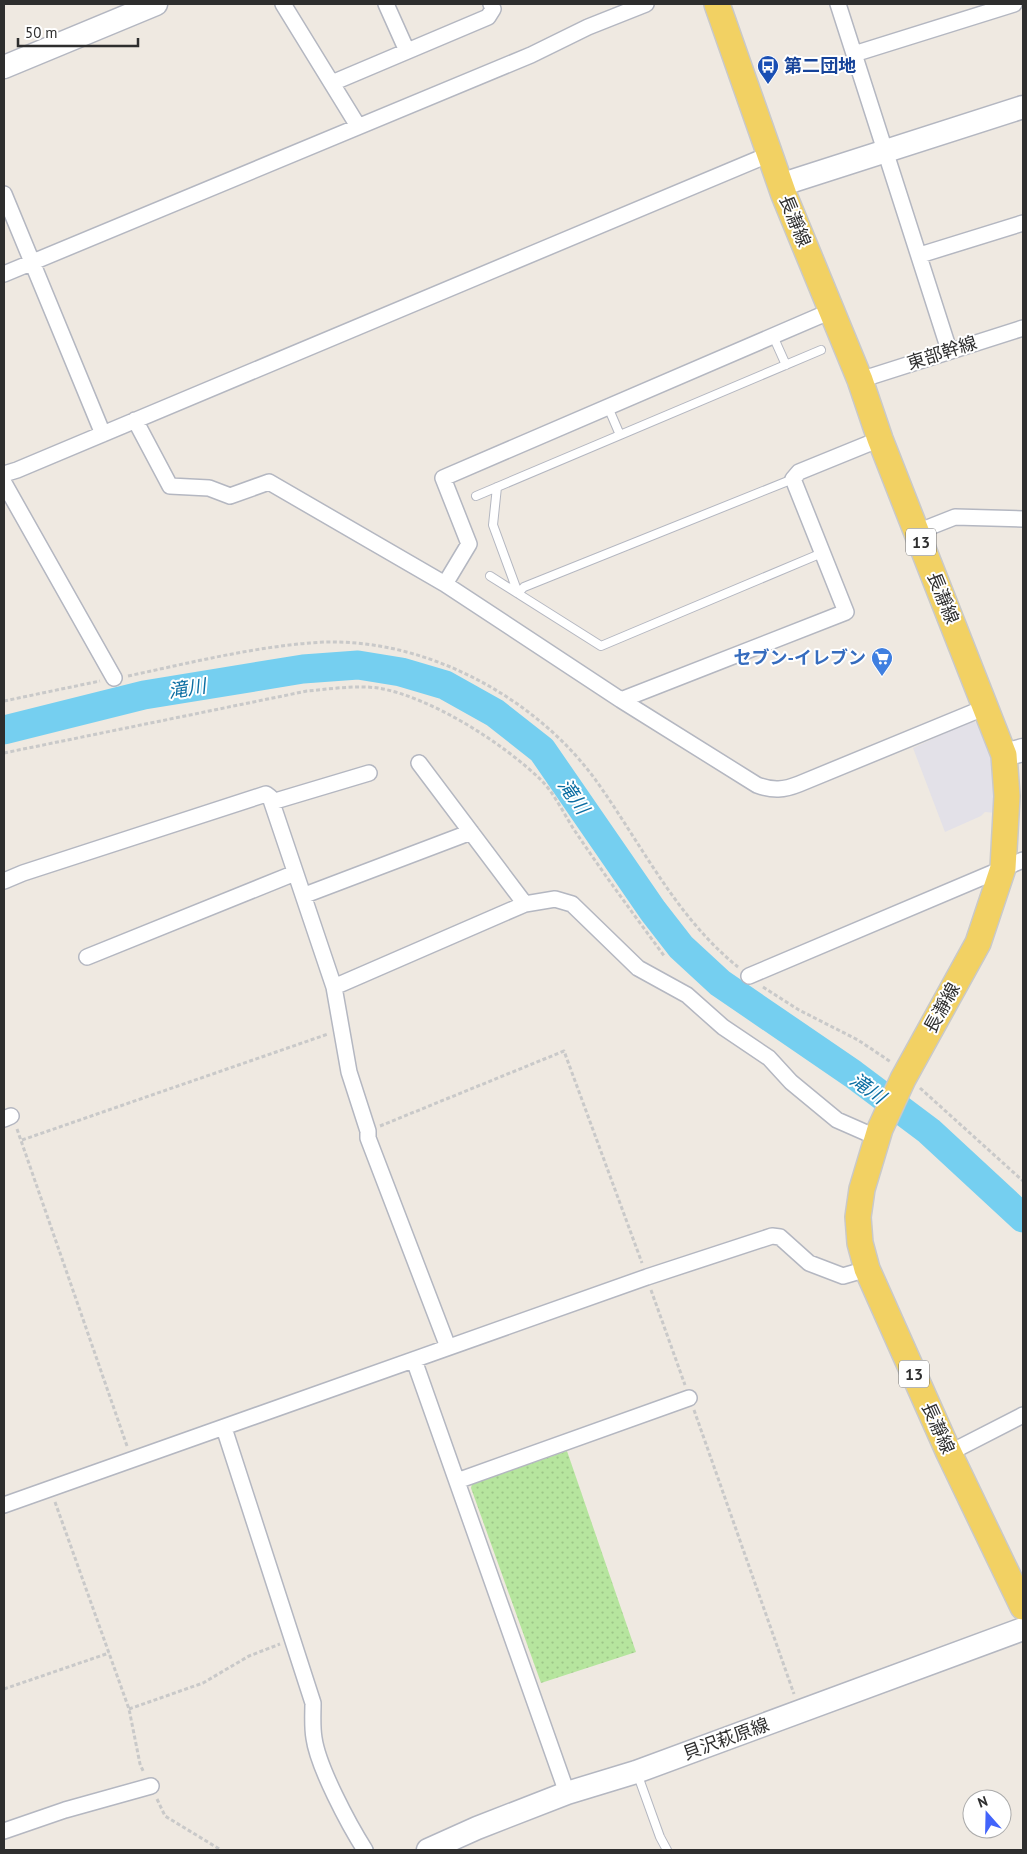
<svg xmlns="http://www.w3.org/2000/svg" width="1027" height="1854" font-family="'PT Sans','Noto Sans JP',sans-serif">
  <defs>
    <pattern id="park-dots" width="8" height="8" patternUnits="userSpaceOnUse" patternTransform="scale(1.25)"><rect width="8" height="8" fill="#b6e59e"/><path d="M2 2h.1M6 6h.1" fill="none" stroke="#9dc588" stroke-width="1.8" stroke-linecap="round"/></pattern>
  </defs>
  <rect width="100%" height="100%" fill="#efe9e1"/>
  <!-- industrial -->
  <path fill="#e3e1e8" d="M971 721 981 724 991 755 996 813 985 812 981 816 945 832 913 748Z"/>
  <!-- park -->
  <path fill="url(#park-dots)" d="M567 1451 636 1652 541 1683 471 1488 472 1484Z"/>
  <g fill="none" stroke-linecap="round" stroke-linejoin="round">
    <!-- river -->
    <path stroke="#75cff0" stroke-width="29" d="M4 730 144 695 303 669 358 665 401 672 445 685 495 713 542 750 653 911 681 947 720 983 853 1074 929 1131 1023 1218"/>
    <!-- lane casing -->
    <g stroke="#b4b7c1" stroke-width="10">
      <path id="lane" d="M773 336 786 365
        M608 407 620 435
        M497 487 493 525 518 593 524 587 793 479
        M476 496 821 350
        M490 576 601 646 822 553
        M637 1773 660 1837 667 1850"/>
    </g>
    <!-- street casing -->
    <g stroke="#b4b7c1" stroke-width="18">
      <path id="street" d="M283 4 358 126
        M386 4 407 51
        M838 4 949 350
        M854 54 1014 4
        M332 83 488 17 493 9 491 4
        M4 194 103 434
        M920 255 1023 223
        M4 274 531 55 588 27 646 4
        M860 380 1023 328
        M135 420 170 486 209 488 230 496 269 482 445 584 621 700 757 785C773 791 784 790 799 784L986 707
        M4 474 17 470 770 154
        M4 483 114 678
        M917 532 955 517 1023 519
        M445 584 469 544 443 478 831 311
        M621 700 846 612 793 479 799 472 880 439
        M419 763 525 904
        M272 802 369 773
        M4 881 23 873 266 794 270 797 334 987 349 1072 368 1131V1138L448 1347
        M305 895 471 832
        M87 957 295 873
        M749 976 1023 860
        M334 987 525 904 555 899 572 904 638 968 687 995 723 1027 769 1058 791 1082 837 1120 878 1138
        M4 1119 11 1116
        M414 1360 567 1793
        M224 1428 313 1703C313 1714 312 1727 314 1738 318 1767 349 1825 365 1850
        M949 1453 1023 1415
        M457 1481 689 1398
        M4 1505 647 1277 772 1236 780 1237 809 1263 843 1276 867 1269
        M4 1831 65 1810 151 1786"/>
    </g>
    <!-- secondary casing -->
    <g stroke="#b4b7c1" stroke-width="25">
      <path id="secondary" d="M4 67 156 4
        M780 185 1023 107
        M1004 755 1023 750
        M428 1850 477 1828 567 1793 636 1772 1023 1629"/>
    </g>
    <!-- primary casing -->
    <g stroke="#c9c9c9" stroke-width="28">
      <path id="primary" d="M717 4 784 195 860 380 880 439 1004 755 1007 796 1003 868 978 943 903 1079 880 1129 862 1189 858 1217 860 1243 867 1269 949 1453 1023 1607"/>
    </g>
    <!-- path -->
    <path stroke="#c9c9c9" stroke-width="3" stroke-dasharray="4 2.5" stroke-linecap="butt" d="M128 676C189 663 249 648 310 643 418 633 536 696 597 782 642 845 676 917 738 967
      M4 701 100 681
      M4 753 307 691C330 689 355 685 378 688 431 697 503 743 541 780 556 795 565 817 577 834 605 876 635 916 665 957
      M763 987 799 1010 858 1040 891 1062
      M920 1088 1023 1181
      M380 1126 564 1051 642 1263
      M17 1129 127 1446
      M22 1140 328 1034
      M651 1290 685 1385
      M694 1410 794 1694
      M55 1502 129 1709 140 1764 144 1773
      M4 1689 109 1653
      M129 1709 203 1683 249 1656 280 1644
      M157 1799 165 1816 221 1850"/>
    <!-- lane -->
    <use href="#lane" stroke="#fff" stroke-width="8"/>
    <!-- street -->
    <use href="#street" stroke="#fff" stroke-width="15"/>
    <!-- secondary -->
    <use href="#secondary" stroke="#fff" stroke-width="22"/>
    <!-- primary -->
    <use href="#primary" stroke="#f2d163" stroke-width="25"/>
  </g>
  <!-- icons -->
  <defs>
    <g id="bus-pin" transform="scale(1.125)"><path d="M0 17L-7.5 6A9.5 9.5 0 1 1 7.5 6Z" fill="#1a4fb4" stroke="#fff"/><path d="M-5-6H5V4H4V6H2V4H-2V6H-4V4H-5ZM-3.5-4V0h7V-4ZM-3.5 1.2v1.5H-2V1.2ZM2 1.2v1.5H3.5V1.2Z" fill="#fff"/></g>
    <g id="supermarket-pin" transform="scale(1.125)"><path d="M0 17L-7.5 6A9.5 9.5 0 1 1 7.5 6Z" fill="#3f7fe0" stroke="#fff"/><path d="M-6-5.5h2.5l.6 2H6L4.5 2H-2.5L-4.4-4H-6ZM-1.5 3.2a1.3 1.3 0 1 0 .1 0ZM3 3.2a1.3 1.3 0 1 0 .1 0Z" fill="#fff"/></g>
  </defs>
  <g fill-rule="evenodd">
    <use href="#bus-pin" x="768" y="66"/>
    <use href="#supermarket-pin" x="882" y="658"/>
  </g>
  <g text-anchor="middle" stroke-width="4" stroke-linejoin="round" paint-order="stroke">
    <!-- shield labels -->
    <g fill="#fff" stroke="#6d6d6d" stroke-width="1">
      <rect x="906" y="528.5" width="30" height="27" rx="4"/>
      <rect x="899" y="1360.5" width="30" height="27" rx="4"/>
    </g>
    <g font-size="16" font-weight="bold" fill="#2e2e2e">
      <text x="921" y="548">13</text>
      <text x="914" y="1380">13</text>
    </g>
    <!-- transit labels -->
    <g font-size="18" font-weight="bold" fill="#164399" stroke="#fff" text-anchor="start">
      <text x="784" y="72">第二団地</text>
    </g>
    <!-- street labels -->
    <g font-size="18" fill="#2e2e2e" stroke="#fff">
      <text transform="translate(795 221) rotate(68)" y="6">長瀞線</text>
      <text transform="translate(942 353) rotate(-18)" y="6">東部幹線</text>
      <text transform="translate(943 598) rotate(68)" y="6">長瀞線</text>
      <text transform="translate(942 1008) rotate(-61)" y="6">長瀞線</text>
      <text transform="translate(938 1428) rotate(66)" y="6">長瀞線</text>
      <text transform="translate(726 1739) rotate(-20)" y="6">貝沢萩原線</text>
    </g>
    <!-- shop labels -->
    <g font-size="18" font-weight="bold" fill="#366cbe" stroke="#fff" text-anchor="end">
      <text x="866" y="664">セブン-イレブン</text>
    </g>
    <!-- water labels -->
    <g font-size="19" font-style="italic" fill="#0d6fa3" stroke="#fff">
      <text transform="translate(187 688) rotate(-9)" y="7">滝川</text>
      <text transform="translate(574 796) rotate(55)" y="7">滝川</text>
      <text transform="translate(868 1088) rotate(35)" y="7">滝川</text>
    </g>
  </g>
  <!-- border -->
  <rect width="1027" height="1854" fill="none" stroke="#2e2e2e" stroke-width="10"/>
  <!-- north arrow -->
  <g transform="translate(987 1814) rotate(340)"><circle r="24" fill="#ffffff" stroke="#ababab"/>
  <path d="M0-4L9 19L0 12L-9 19Z" fill="#4264fb"/>
  <text y="-8" font-size="14" font-weight="bold" text-anchor="middle" fill="#2e2e2e">N</text>
  </g>
  <!-- scale -->
  <path d="M18 38v8h120v-8" fill="none" stroke="#2e2e2e" stroke-width="2.5"/>
  <text x="25" y="38" font-size="15" fill="#2e2e2e" stroke="#ffffff" stroke-width="4" paint-order="stroke">50 m</text>
</svg>
